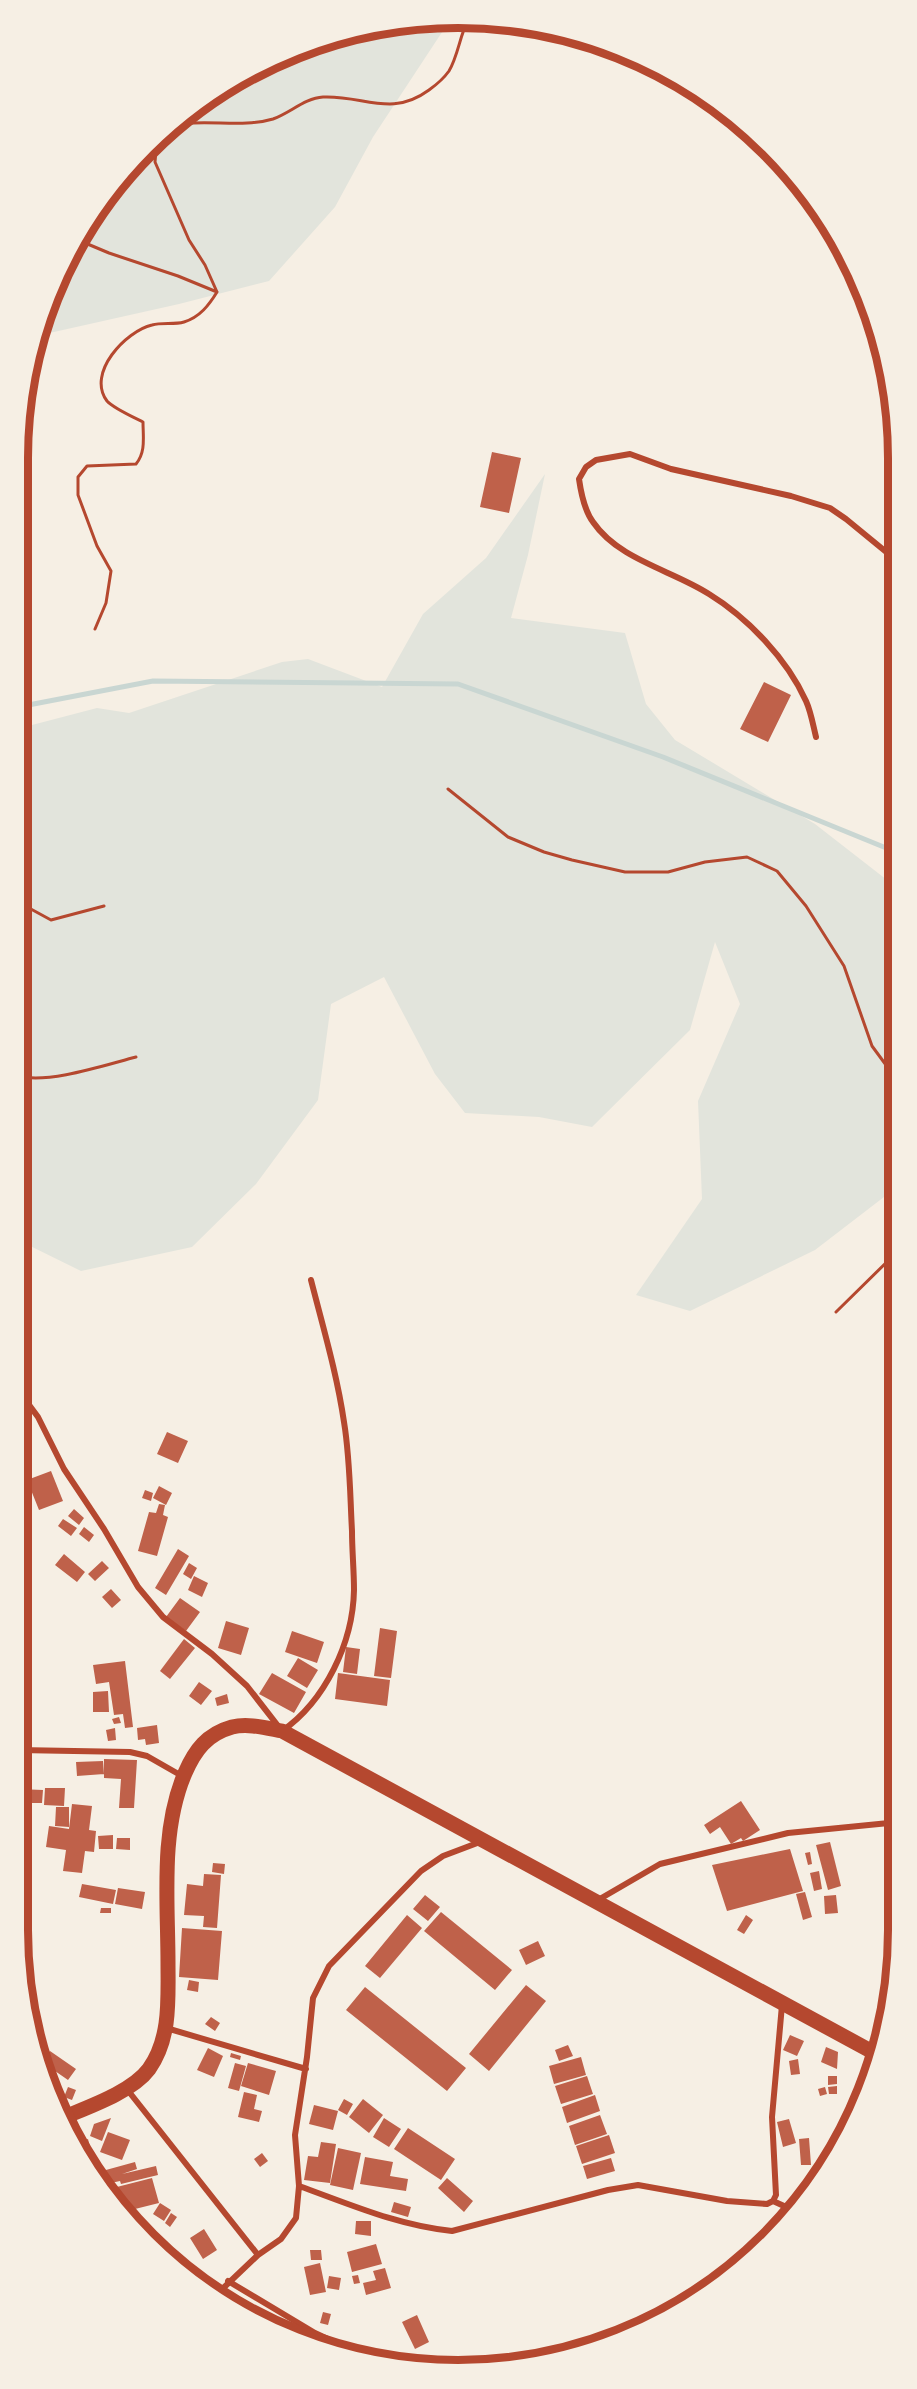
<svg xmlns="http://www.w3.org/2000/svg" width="917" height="2389" font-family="Merriweather,serif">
  <rect width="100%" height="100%" fill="#f6efe4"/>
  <!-- green -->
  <path fill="#e2e4dc" d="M450 20 373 137 335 207 269 281 179 304 36 336 64 263 109 190 168 127 239 77 317 41 401 22Z
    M545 474 528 555 511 618 625 633 646 704 675 740 815 824 896 887 897 1187 815 1250 690 1311 636 1295 702 1199 698 1101 740 1004 715 942 690 1030 592 1127 539 1117 465 1113 435 1074 384 977 331 1004 318 1100 256 1184 192 1247 81 1271 18 1240V725H32L97 708 129 713 282 662 308 659 382 687 423 614 486 558Z"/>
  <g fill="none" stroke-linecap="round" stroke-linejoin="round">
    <!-- stream -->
    <path stroke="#c9d6d2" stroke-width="5" d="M18 707 153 681 458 684 663 757 896 852"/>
  </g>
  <!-- building -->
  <path fill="#bf614a" d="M492 452 521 458 509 513 480 507Z
    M764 682 791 695 768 742 740 729Z
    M167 1432 188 1441 178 1463 157 1454Z
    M51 1471 63 1501 39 1510 27 1480Z
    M159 1486 172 1493 166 1505 153 1498Z
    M145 1490 153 1493 151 1501 142 1498Z
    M159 1504 165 1505 163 1515 168 1517 157 1556 138 1551 149 1512 156 1513Z
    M74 1509 84 1518 79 1525 68 1516Z
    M21 1510 25 1515 18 1520V1512Z
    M63 1519 77 1528 71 1536 58 1526Z
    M84 1527 94 1535 89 1542 79 1534Z
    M178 1549 189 1556 166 1595 155 1588Z
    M64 1554 85 1572 77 1582 55 1565Z
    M102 1561 109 1568 95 1581 88 1574Z
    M189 1563 197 1568 191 1579 183 1574Z
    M194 1576 208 1583 202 1597 188 1590Z
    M111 1589 121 1600 112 1608 102 1597Z
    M180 1598 200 1612 186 1631 166 1617Z
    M226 1621 249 1628 241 1655 218 1648Z
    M380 1628 397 1631 391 1678 374 1676Z
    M292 1631 324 1642 317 1663 285 1652Z
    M184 1639 195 1648 170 1679 160 1671Z
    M346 1647 360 1649 357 1674 343 1672Z
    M298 1658 318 1670 307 1688 287 1676Z
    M125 1661 133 1727 125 1728 123 1714 114 1715 109 1682 96 1684 93 1665Z
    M272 1673 306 1692 294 1713 259 1694Z
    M338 1673 390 1680 387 1706 335 1699Z
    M199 1682 212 1691 201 1705 189 1696Z
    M108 1691 109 1712H93V1692Z
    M227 1694 229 1703 217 1706 215 1698Z
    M119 1717 121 1723 114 1724 112 1719Z
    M157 1725 159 1743 146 1745 145 1739 138 1740 137 1728Z
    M115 1728 116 1740 108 1741 106 1730Z
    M104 1759 137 1760 134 1808H119L121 1779 104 1778Z
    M103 1761 104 1774 77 1776 76 1762Z
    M45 1788H65L64 1806 44 1805Z
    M18 1789 43 1790 42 1803H31L30 1817H18Z
    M741 1801 760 1830 743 1841 741 1838 731 1844 720 1827 710 1834 704 1825Z
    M72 1804 92 1806 89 1830 96 1831 94 1852 85 1851 82 1873 63 1871 66 1850 46 1847 49 1826 69 1829Z
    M56 1807H69V1827L55 1826Z
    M113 1835V1849H99L98 1836Z
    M117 1838H130V1850L116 1849Z
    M830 1842 841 1886 828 1890 816 1845Z
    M790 1849 803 1891 727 1911 712 1865Z
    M810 1852 812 1864 808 1865 805 1853Z
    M213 1863 225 1864 224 1874 212 1872Z
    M819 1871 822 1889 814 1891 810 1873Z
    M204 1874 221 1875 217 1928 203 1927 204 1916 184 1915 187 1884 203 1886Z
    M82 1884 116 1890 113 1904 79 1897Z
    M118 1888 145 1892 142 1909 115 1904Z
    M805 1892 812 1917 803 1920 796 1894Z
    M425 1895 440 1907 428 1921 413 1909Z
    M836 1895 838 1913 825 1914 824 1896Z
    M101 1908H111V1913H100Z
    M441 1912 512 1970 495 1990 424 1931Z
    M407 1915 422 1928 380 1978 365 1966Z
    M746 1915 753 1920 744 1934 737 1930Z
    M182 1928 222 1931 218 1980 179 1977Z
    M538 1941 545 1956 526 1965 519 1950Z
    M189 1980 199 1982 198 1992 187 1990Z
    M526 1985 546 2001 489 2071 469 2054Z
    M365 1987 466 2068 447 2091 346 2010Z
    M211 2017 220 2023 215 2031 205 2024Z
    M790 2035 804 2041 797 2056 783 2050Z
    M568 2045 573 2056 559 2061 555 2050Z
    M826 2047 838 2052 837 2069 821 2062Z
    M208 2048 223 2056 214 2077 197 2070Z
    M50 2051 76 2069 68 2080 42 2062Z
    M231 2053 241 2056 240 2060 230 2057Z
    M581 2057 586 2075 554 2084 549 2066Z
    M798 2059 800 2074 791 2075 789 2061Z
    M235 2063 246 2066 239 2091 228 2088Z
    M248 2063 276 2071 269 2095 241 2086Z
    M587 2076 593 2094 561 2104 555 2086Z
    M828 2076H837V2084L828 2085Z
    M837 2086V2094H829L828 2087Z
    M68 2087 76 2090 72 2100 64 2097Z
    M825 2087 827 2094 820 2096 818 2089Z
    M244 2092 257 2095 254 2109 262 2111 259 2122 238 2117Z
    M595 2095 600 2111 567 2123 562 2107Z
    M344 2099 353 2104 347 2115 338 2110Z
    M363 2099 383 2115 369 2133 349 2117Z
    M314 2105 338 2111 333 2130 309 2124Z
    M600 2115 607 2134 575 2145 569 2126Z
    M111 2118 102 2141 90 2136 94 2124Z
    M384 2118 401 2129 389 2147 373 2137Z
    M789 2119 796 2143 783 2147 777 2122Z
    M408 2128 455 2159 441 2180 394 2149Z
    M108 2132 130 2140 122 2160 100 2152Z
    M609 2135 615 2153 582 2164 576 2146Z
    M809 2138 811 2165H801L799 2139Z
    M88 2139 95 2167 89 2168 73 2143Z
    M321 2142 336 2144 330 2183 304 2180 308 2156 318 2157Z
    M338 2148 361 2153 353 2190 330 2185Z
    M262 2153 268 2161 260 2167 254 2159Z
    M365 2157 393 2162 390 2176 408 2179 406 2191 360 2184Z
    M611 2158 615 2171 587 2179 583 2166Z
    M135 2162 137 2169 122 2174 156 2166 158 2175 121 2184 120 2181 102 2185 97 2178 95 2173Z
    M152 2178 159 2203 135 2209 139 2222 131 2224 110 2197 109 2189Z
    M447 2178 473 2201 464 2212 438 2188Z
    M394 2202 411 2207 408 2217 391 2212Z
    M160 2203 171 2210 164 2221 153 2214Z
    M171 2213 177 2217 170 2227 165 2223Z
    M356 2221H371V2236L355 2234Z
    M204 2229 217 2250 203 2259 190 2238Z
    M376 2244 382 2264 352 2272 347 2252Z
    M168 2247 180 2263H179L163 2251Z
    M310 2250H321L322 2260H311Z
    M320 2263 326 2292 310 2295 304 2267Z
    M385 2268 391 2288 366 2295 363 2283 376 2280 373 2271Z
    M358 2275 360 2283 354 2284 352 2276Z
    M329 2276 341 2278 339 2290 327 2288Z
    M323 2312 331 2314 328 2325 320 2323Z
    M417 2315 429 2342 415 2349 402 2322Z"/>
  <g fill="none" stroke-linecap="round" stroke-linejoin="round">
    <!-- path -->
    <path stroke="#b5482f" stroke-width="3" d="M168 127C202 117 239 129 273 119 290 113 305 98 323 97 364 95 391 118 429 90 436 85 444 78 449 71 458 56 460 35 468 20
      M78 240 109 253 178 276 217 292
      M95 629 106 603 111 571 97 546 78 495V477L87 466 136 464C146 452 143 437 143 422 135 418 113 408 107 401 86 373 126 331 152 325 162 322 174 325 184 322 200 317 209 305 217 292L205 265 189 240 155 162 157 139
      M448 789 508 837 544 852 572 860 625 872H668L705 862 747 857 777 871 806 906 844 966 872 1046 897 1080
      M18 902 51 920 104 906
      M18 1076C49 1084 105 1065 136 1057
      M836 1312 897 1252"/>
    <!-- service -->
    <path stroke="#b5482f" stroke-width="4.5" d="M310 2345 315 2333"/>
    <!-- minor -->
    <path stroke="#b5482f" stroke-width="6" d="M816 737C813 725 811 712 806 701 787 659 748 618 709 594 672 570 619 560 593 522 584 510 581 493 579 479L586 467 596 460 630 454 671 469 791 496 830 508 846 519 896 560
      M18 1390 38 1417 64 1469 104 1529 138 1587 163 1617 212 1654 247 1686 282 1731C325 1701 353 1643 354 1590 354 1570 352 1551 352 1531 350 1495 350 1458 344 1422 337 1374 323 1327 311 1280
      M18 1750 130 1752 147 1756 182 1776
      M598 1900 660 1864 788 1833 899 1822
      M166 2028 306 2069
      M126 2088 258 2255
      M299 2186C349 2204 399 2226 452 2231L608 2190 638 2185 727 2201 767 2204 773 2201 776 2195 772 2117 782 2005
      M773 2201 795 2211
      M228 2281 315 2333 375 2361
      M217 2294 258 2255 281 2239 296 2218 299 2186 295 2135 307 2057 313 1998 329 1966 421 1871 443 1856 480 1842"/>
    <!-- primary -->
    <path stroke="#b5482f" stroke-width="15" d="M62 2118C88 2107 132 2092 149 2069 171 2038 168 1999 168 1963 168 1901 160 1831 185 1773 195 1750 207 1734 232 1727 248 1723 266 1728 282 1731L880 2056"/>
  </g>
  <!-- crop -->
  <path d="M0 0H917V2389H0ZM458 28H458A430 430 0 0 1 888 458V1930A430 430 0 0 1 458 2360H458A430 430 0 0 1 28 1930V458A430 430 0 0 1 458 28Z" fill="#f6efe4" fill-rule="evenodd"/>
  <path fill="none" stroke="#b5482f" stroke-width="8" d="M458 28H458A430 430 0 0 1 888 458V1930A430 430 0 0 1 458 2360H458A430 430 0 0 1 28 1930V458A430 430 0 0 1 458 28Z"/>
</svg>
